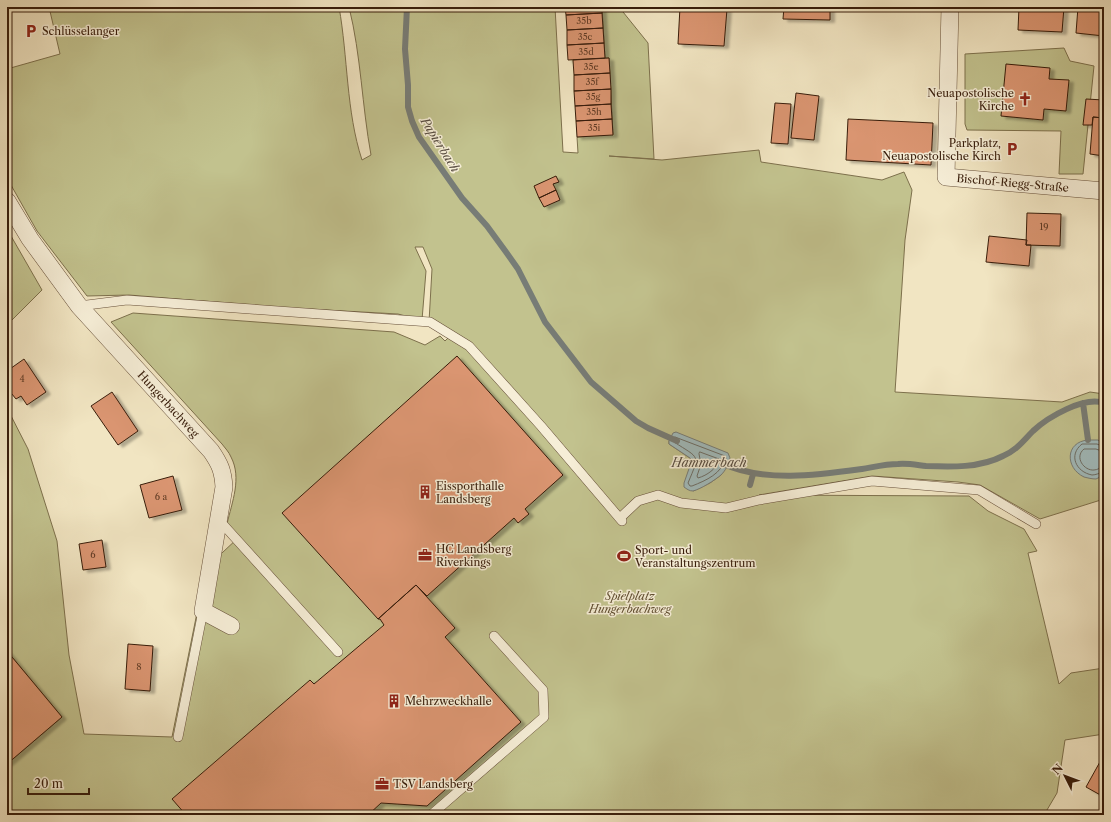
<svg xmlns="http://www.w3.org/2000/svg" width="1111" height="822" viewBox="0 0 1111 822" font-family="'Libre Caslon Text',serif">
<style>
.green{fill:#c2c28e;stroke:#7d704c;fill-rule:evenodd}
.water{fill:#a1bcbe;stroke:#777c76}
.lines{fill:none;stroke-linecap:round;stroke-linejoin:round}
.shore{stroke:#6c6c64;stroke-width:1}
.stream{stroke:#777c76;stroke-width:6}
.building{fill:#da9571;stroke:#381d0b;filter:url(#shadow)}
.service-casing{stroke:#664f39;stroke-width:10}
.minor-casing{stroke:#664f39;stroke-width:18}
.service{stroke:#f6eed7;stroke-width:9}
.minor{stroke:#f6eed7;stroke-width:17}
.labels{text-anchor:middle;stroke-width:3;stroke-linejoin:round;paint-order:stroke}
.number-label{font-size:9px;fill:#603b24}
.poi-label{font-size:11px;fill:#381d0b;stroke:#f6eed7;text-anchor:start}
.street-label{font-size:11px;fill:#381d0b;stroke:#f6eed7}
.park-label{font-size:11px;font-style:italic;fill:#614f32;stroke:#f6eed7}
.water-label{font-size:12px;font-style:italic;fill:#584d41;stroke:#f6eed7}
</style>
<defs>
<filter id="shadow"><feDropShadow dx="4.5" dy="2.5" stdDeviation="1" flood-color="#0004"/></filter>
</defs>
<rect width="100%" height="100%" fill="#f1e5c2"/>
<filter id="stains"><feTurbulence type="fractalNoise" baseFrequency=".005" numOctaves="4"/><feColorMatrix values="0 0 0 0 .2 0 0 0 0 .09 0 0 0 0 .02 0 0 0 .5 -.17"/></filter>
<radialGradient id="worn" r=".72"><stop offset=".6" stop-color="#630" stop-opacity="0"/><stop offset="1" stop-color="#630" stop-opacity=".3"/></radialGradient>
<path class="green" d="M 49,7 L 339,7 C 348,57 346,111 362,160 L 371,155 C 362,106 361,55 349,7 L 555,7 L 563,152 L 578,153 L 577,137 L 613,134 L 609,58 L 605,58 L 602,7 L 619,7 L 648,43 L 654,159 L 609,156 L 662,160 L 759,150 L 761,162 L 882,180 L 904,172 L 912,190 L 905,240 L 895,392 L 1062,402 L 1090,392 L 1104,394 L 1104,444 L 1073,466 L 1083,476 L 1102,477 L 1104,475 L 1104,499 L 1040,519 L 980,485 L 958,482 L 872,476 L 759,495 L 969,496 L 988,511 L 1024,529 L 1037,551 L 1028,553 L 1059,684 L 1071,673 L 1104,668 L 1104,734 L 1065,740 L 1057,793 L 1044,815 L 7,815 L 7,764 L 62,717 L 7,651 L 7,408 L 28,449 L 57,541 L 69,655 L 84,734 L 172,737 L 206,568 L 239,537 L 227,524 C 232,502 242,478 231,457 C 229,452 225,448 222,444 L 111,322 L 133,313 L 394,332 L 425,345 L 440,336 L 445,341 L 452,334 L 429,322 L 432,269 L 423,247 L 415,247 L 426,271 L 422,320 L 398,314 L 290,308 L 129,295 L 87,296 L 37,231 L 7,178 L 7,69 L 60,54 ZM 675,432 L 721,475 L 710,483 L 693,491 L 692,460 L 690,458 L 669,444 L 669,441 Z
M 1064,48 L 1070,61 L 1094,66 L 1083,174 L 1059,174 L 1061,131 L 967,130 L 965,124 L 965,54 Z
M 7,229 L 42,290 L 7,325 Z"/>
<path class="water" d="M 676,432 L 728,453 L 730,458 C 728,465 726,470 721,475 C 715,480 701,489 693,491 C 689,491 687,489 684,487 L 684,483 L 692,460 L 690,458 L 669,444 L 669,441 L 673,433 Z
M 1088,440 L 1098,440 L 1104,444 L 1104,475 L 1096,479 C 1092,479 1088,478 1084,477 C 1065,468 1065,442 1088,440 Z"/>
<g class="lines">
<path class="shore" d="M 675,437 L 725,456 L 726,458 C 721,474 707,480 692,486 L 690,486 L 688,483 C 700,454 700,459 674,442 L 673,440 Z
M 1104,447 L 1097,444 L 1082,444 C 1068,455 1076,472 1092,475 C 1096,475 1099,473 1104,472
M 700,452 L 719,459 L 720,461 C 715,469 708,475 698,478 L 697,476 L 701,464 L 699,454 Z
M 1104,452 L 1096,449 L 1084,449 C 1074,457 1084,471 1094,470 C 1098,470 1100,467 1104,467"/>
<path class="stream" d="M 407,7 L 405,49 L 408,85 L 408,107 L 412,121 L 419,137 L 462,198 L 487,226 L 506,252 L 518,269 L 545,322 L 591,382 L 636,421 L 648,428 L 677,441
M 1083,403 L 1088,440
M 722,463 C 762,483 819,475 862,469 C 874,467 886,464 898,464 C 907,463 917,465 926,466 C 951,467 980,468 1003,456 C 1017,450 1023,441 1033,431 C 1048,417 1084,396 1104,403
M 750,485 L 753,474"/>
</g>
<path class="building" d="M 565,7 L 602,7 L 602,13 L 566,15 Z
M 680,7 L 727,9 L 724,46 L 678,44 Z
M 784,7 L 830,7 L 830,20 L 783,19 Z
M 1019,7 L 1064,7 L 1062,32 L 1018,30 Z
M 1078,7 L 1104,7 L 1104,36 L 1076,33 Z
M 602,13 L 603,28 L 567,30 L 566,15 Z
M 603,28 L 604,43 L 567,45 L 567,30 Z
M 604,43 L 605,58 L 568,60 L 567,45 Z
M 609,58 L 610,73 L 574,75 L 573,60 Z
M 1006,64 L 1050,68 L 1049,79 L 1069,80 L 1066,111 L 1044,109 L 1043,120 L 1001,116 Z
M 610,73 L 611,89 L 574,91 L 574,75 Z
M 611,89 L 611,104 L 575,106 L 574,91 Z
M 796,93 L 819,96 L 814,140 L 791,138 Z
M 1086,99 L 1104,100 L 1104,118 L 1093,117 L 1092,125 L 1083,125 Z
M 775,103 L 791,104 L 788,144 L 771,143 Z
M 611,104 L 612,119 L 576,121 L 575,106 Z
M 1093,117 L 1104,118 L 1104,156 L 1090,154 Z
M 612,119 L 613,135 L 577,137 L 576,121 Z
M 848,119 L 933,123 L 931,165 L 846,160 Z
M 556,176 L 559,182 L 553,184 L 556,190 L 539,198 L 534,186 Z
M 556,190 L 560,200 L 544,207 L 539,198 Z
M 1027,213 L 1061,214 L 1060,246 L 1026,245 Z
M 989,236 L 1027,240 L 1026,245 L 1031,245 L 1029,266 L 986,262 Z
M 457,356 L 563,475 L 525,509 L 529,514 L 518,523 L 514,518 L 427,596 L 416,585 L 378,619 L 282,513 Z
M 24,359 L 46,392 L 27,405 L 21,396 L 16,399 L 7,388 L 7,371 Z
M 112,392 L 138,431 L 118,445 L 91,406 Z
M 173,476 L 182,510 L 149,518 L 140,485 Z
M 102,540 L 106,567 L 83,570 L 79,544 Z
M 416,585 L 455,628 L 445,637 L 521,722 L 427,806 L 381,803 L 368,815 L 186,815 L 172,799 L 310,680 L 314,684 L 384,625 L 380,619 L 378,619 Z
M 128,644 L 153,646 L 150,691 L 125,689 Z
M 7,651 L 62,717 L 7,764 Z
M 1101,760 L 1104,762 L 1104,797 L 1086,787 Z"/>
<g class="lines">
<g class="service-casing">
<path id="service" d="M 79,306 L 127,300 L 430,322 L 469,346 L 541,426 L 622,521
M 620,518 L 638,501 L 658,495 L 681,503 L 726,508 L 759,500 L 872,481 L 979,490 L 1036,524
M 219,520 L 338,652
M 178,737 L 203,611
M 431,815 L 544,717 L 543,690 L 494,636"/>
</g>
<g class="minor-casing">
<g id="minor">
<path id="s1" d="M 950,7 L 946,177 L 1104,191"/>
<path id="s2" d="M 7,201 L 30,239 L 79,306 L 211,451 C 220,464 223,471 224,487 L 203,611 L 231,626"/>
</g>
</g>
<use href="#service" class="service"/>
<use href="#minor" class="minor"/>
</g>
<defs>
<g id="parking-bare" transform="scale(1.08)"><path d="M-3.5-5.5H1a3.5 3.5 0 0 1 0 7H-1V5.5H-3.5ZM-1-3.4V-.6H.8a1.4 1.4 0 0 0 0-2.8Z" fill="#8f2418" stroke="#f6eed7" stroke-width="2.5" paint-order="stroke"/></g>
<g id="church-bare" transform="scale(1.08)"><path d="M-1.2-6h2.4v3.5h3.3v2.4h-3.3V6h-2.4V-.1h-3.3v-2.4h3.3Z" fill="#8f2418" stroke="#f6eed7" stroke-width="2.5" paint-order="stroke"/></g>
<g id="building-bare" transform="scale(1.08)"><path d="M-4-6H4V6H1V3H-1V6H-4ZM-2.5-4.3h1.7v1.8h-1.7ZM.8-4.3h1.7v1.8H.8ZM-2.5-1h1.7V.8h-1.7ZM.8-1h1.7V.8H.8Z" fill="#8f2418" stroke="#f6eed7" stroke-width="2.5" paint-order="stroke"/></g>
<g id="office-bare" transform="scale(1.08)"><path d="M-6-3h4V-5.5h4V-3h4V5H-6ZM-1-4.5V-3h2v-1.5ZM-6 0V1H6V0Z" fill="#8f2418" stroke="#f6eed7" stroke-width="2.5" paint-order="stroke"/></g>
<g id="stadium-bare" transform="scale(1.08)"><path d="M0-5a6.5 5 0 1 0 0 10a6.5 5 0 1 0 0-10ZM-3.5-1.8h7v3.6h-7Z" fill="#8f2418" stroke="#f6eed7" stroke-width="2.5" paint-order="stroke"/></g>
</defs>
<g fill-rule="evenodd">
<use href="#parking-bare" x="31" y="31"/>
<use href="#church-bare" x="1025" y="99"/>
<use href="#parking-bare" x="1012" y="149"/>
<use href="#building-bare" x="425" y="492"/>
<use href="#office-bare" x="425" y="555"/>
<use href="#stadium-bare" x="624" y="556"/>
<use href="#building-bare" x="394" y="701"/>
<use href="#office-bare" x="382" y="784"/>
</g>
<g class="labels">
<g class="number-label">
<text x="584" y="24">35b</text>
<text x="585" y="40">35c</text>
<text x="586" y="55">35d</text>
<text x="591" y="70">35e</text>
<text x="592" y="85">35f</text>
<text x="593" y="100">35g</text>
<text x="594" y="115">35h</text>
<text x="594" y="131">35i</text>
<text x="1044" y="230">19</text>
<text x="22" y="382">4</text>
<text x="161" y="500">6 a</text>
<text x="93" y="558">6</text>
<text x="139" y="670">8</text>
</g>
<g class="poi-label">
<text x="42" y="35">Schlüsselanger</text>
<text x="1014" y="97" text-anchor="end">Neuapostolische<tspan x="1014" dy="13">Kirche</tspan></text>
<text x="1001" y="147" text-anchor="end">Parkplatz,<tspan x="1001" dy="13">Neuapostolische Kirch</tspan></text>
<text x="436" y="490">Eissporthalle<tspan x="436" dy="13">Landsberg</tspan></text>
<text x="436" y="553">HC Landsberg<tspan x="436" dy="13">Riverkings</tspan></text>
<text x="635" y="554">Sport- und<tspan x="635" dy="13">Veranstaltungszentrum</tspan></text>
<text x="405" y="705">Mehrzweckhalle</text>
<text x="393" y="788">TSV Landsberg</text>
</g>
<g class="street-label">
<text dy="4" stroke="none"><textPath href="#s1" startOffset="237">Bischof-Riegg-Straße</textPath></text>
<text dy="4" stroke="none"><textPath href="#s2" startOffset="260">Hungerbachweg</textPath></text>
</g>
<g class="park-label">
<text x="630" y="600">Spielplatz<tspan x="630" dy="13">Hungerbachweg</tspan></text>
</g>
<g class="water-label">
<text transform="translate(440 145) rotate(58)" y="4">Papierbach</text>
<text x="709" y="467">Hammerbach</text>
</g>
</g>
<rect width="1111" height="822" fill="none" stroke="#f1e5c2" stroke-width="24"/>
<rect x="8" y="8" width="1095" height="806" fill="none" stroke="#381d0b" stroke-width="2"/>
<rect x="12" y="12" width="1087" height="798" fill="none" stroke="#381d0b"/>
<g transform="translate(1065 776) rotate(312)" stroke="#f6eed7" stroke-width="3" paint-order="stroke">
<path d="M0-3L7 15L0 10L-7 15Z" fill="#381d0b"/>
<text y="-6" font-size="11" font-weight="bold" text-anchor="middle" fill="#381d0b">N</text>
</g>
<path d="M28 788v6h61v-6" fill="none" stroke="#381d0b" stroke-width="2"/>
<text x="34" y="788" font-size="12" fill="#381d0b" stroke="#f6eed7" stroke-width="3" paint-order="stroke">20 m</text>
<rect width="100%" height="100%" filter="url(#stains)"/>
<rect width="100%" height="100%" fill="url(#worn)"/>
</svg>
